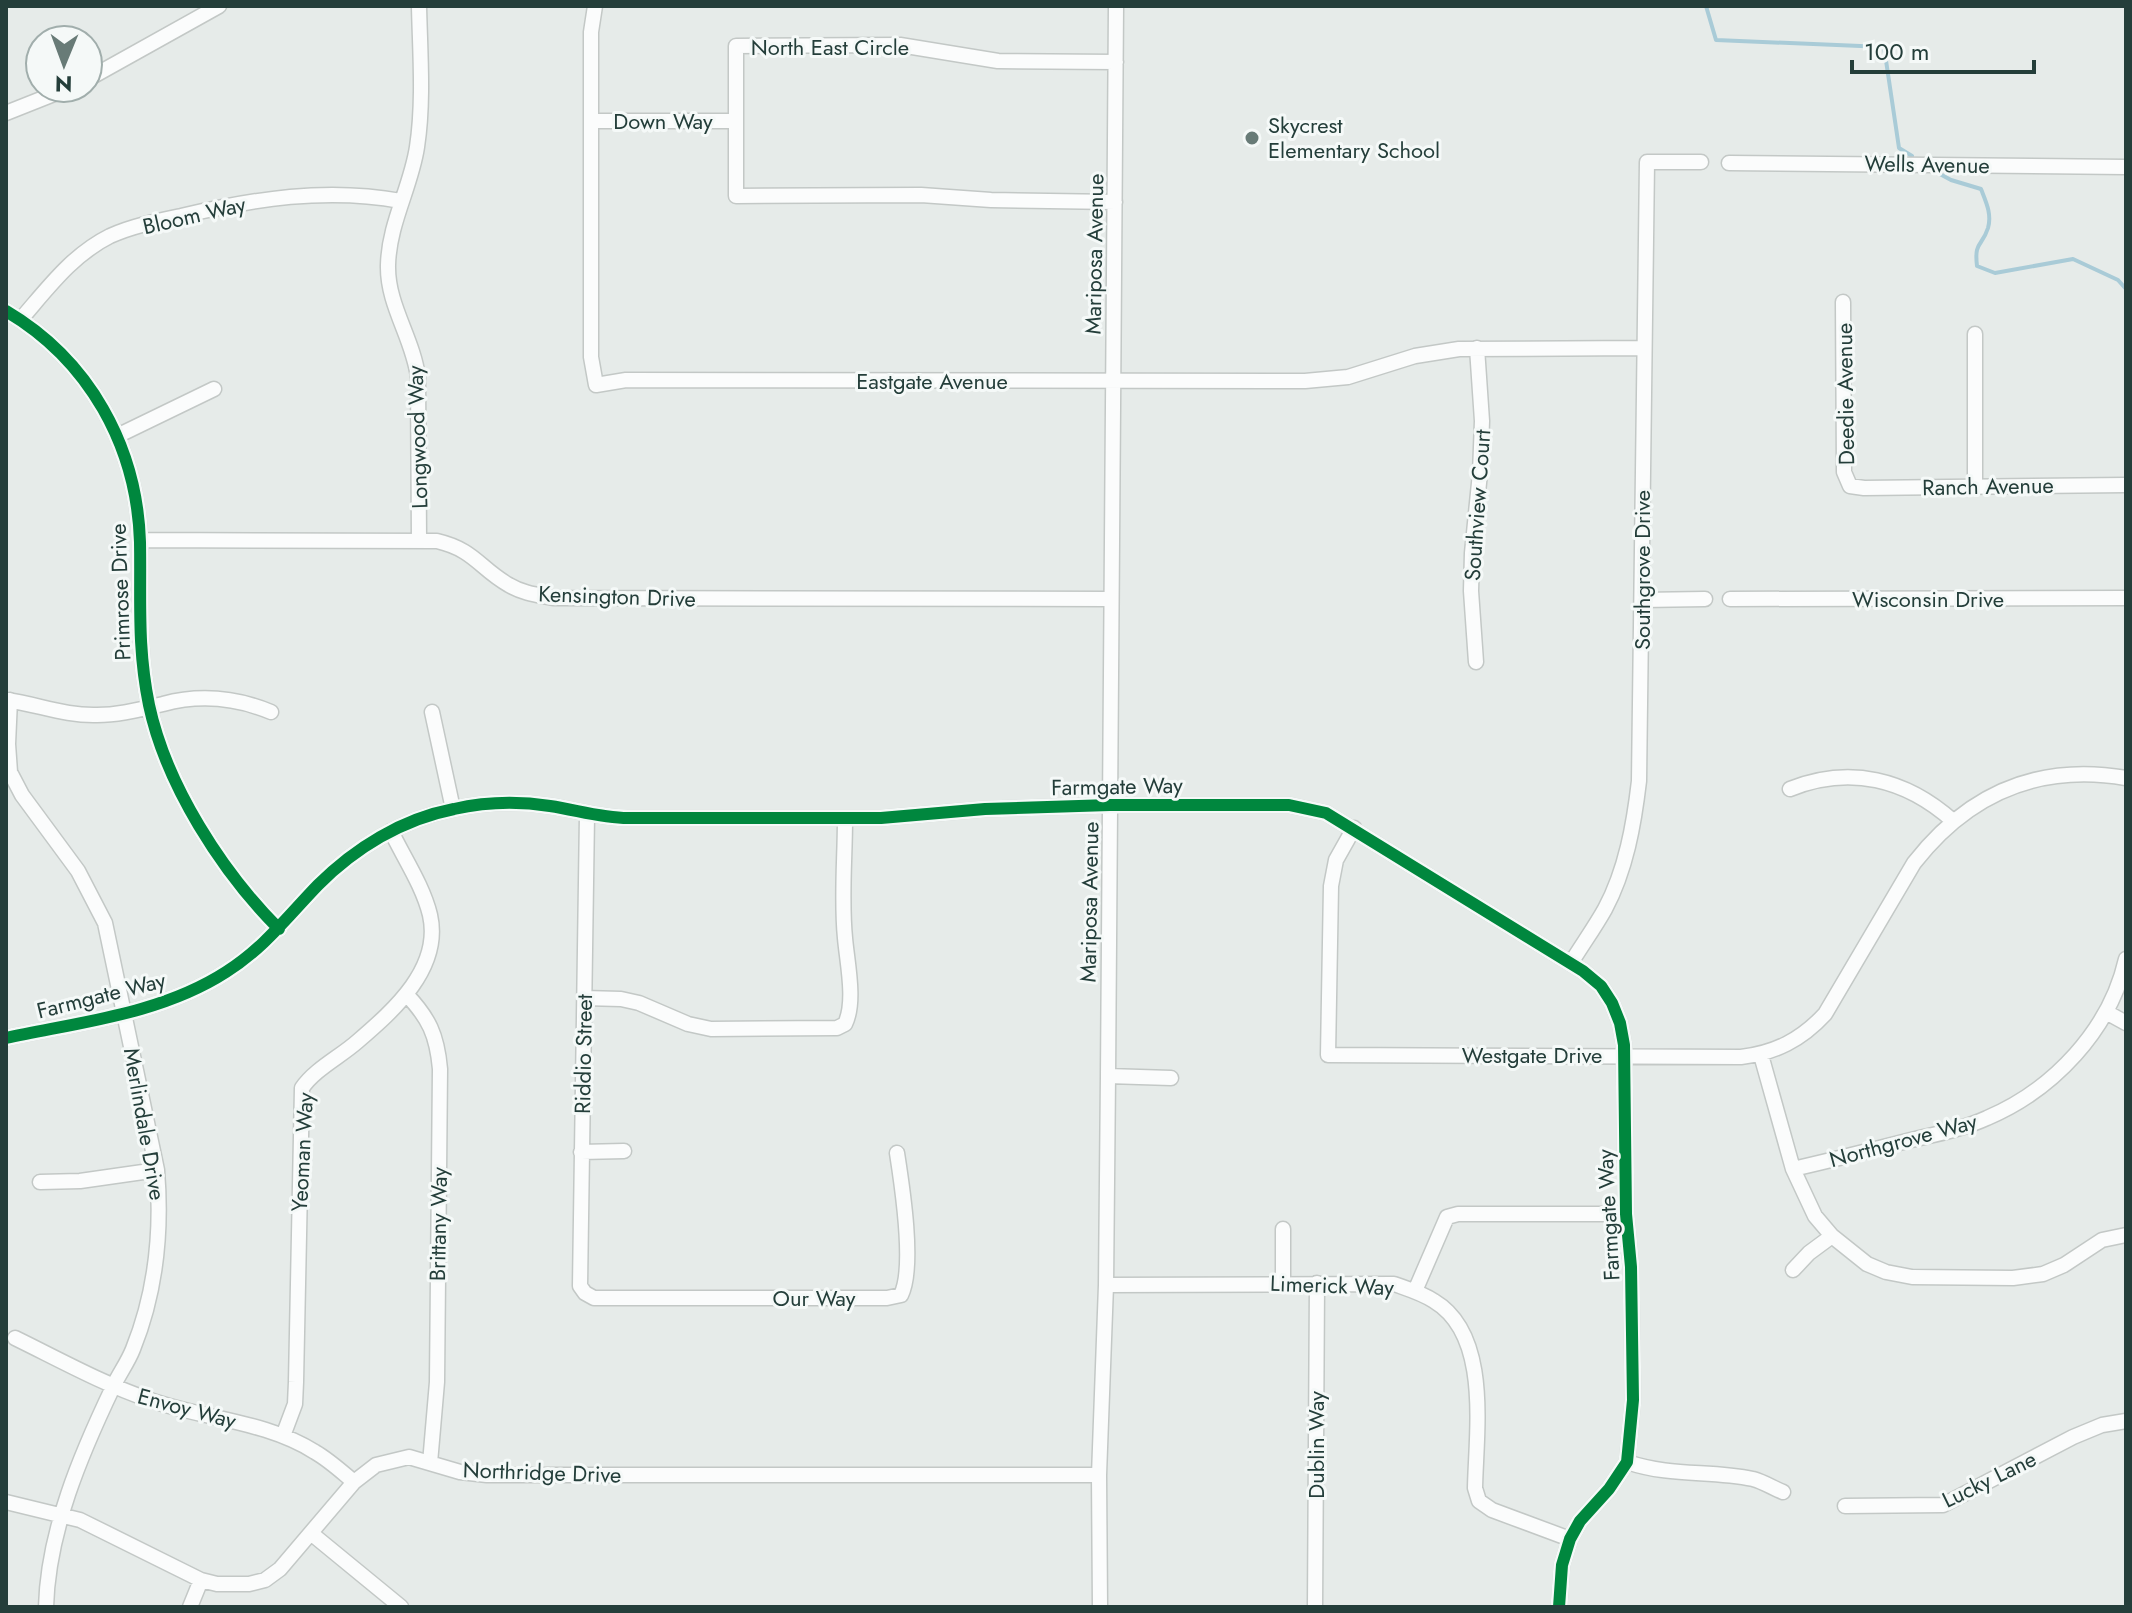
<svg xmlns="http://www.w3.org/2000/svg" width="2132" height="1613" viewBox="0 0 2132 1613" font-family="Jost,sans-serif">
<style>
.lines{fill:none;stroke-linecap:round;stroke-linejoin:round}
.stream{stroke:#a9cbd7;stroke-width:4}
.minor-casing{stroke:#c3c8c6;stroke-width:17}
.minor{stroke:#fbfcfc;stroke-width:14}
.cycleway-casing{stroke:#f5f9f8;stroke-width:17}
.cycleway{stroke:#00873e;stroke-width:12}
.poi-dot{fill:#687b77;stroke:#f5f9f8;stroke-width:3}
.labels{text-anchor:middle;stroke-width:6;stroke-linejoin:round;paint-order:stroke}
.street-label{font-size:22px;fill:#243e3a;stroke:#f5f9f8}
.poi-label{font-size:22px;fill:#243e3a;stroke:#f5f9f8;text-anchor:start}
</style>
<rect width="100%" height="100%" fill="#e6ebe9"/>
<g class="lines">
<path class="stream" d="M 1706,6 L 1716,40 L 1884,47 L 1899,148 L 1912,156
M 1938,173 L 1951,180 L 1981,189 C 1986,202 1992,214 1988,228 C 1982,247 1974,241 1977,266 L 1995,273 L 2073,259 L 2118,280 L 2126,289"/>
<g class="minor-casing">
<path id="minor" d="M 595,6 L 591,32 L 591,357 L 596,385 L 626,380 L 1305,381 L 1348,377 L 1415,356 L 1459,349 L 1644,348
M 88,79 L 219,6
M 6,113 L 69,88
M 591,121 L 736,121
M 1729,163 L 2126,167
M 1115,202 L 991,200 L 921,195 L 736,196 L 736,46 L 900,45 L 998,61 L 1116,62
M 1843,302 L 1844,472 L 1850,486 L 1864,488 L 2126,485
M 6,311 C 89,360 137,446 140,542 C 141,601 137,646 149,705 C 166,785 222,872 279,929
M 21,319 C 48,288 72,255 110,236 C 132,226 157,221 181,216 C 254,199 326,187 401,201
M 117,436 L 214,389
M 1975,487 L 1975,334
M 140,540 L 437,541 C 475,550 479,568 509,585 C 522,593 538,595 553,598 L 1110,599
M 419,540 L 418,377 C 413,338 387,305 388,265 C 389,223 411,187 417,147 C 424,101 420,52 419,6
M 1730,599 L 2126,598
M 1642,600 L 1705,599
M 1476,662 L 1471,591 L 1472,553 L 1480,473 L 1482,421 L 1477,348
M 6,700 C 37,704 65,716 97,715 C 120,715 141,709 163,704 C 200,694 237,698 271,712
M 10,700 L 8,744 L 10,772 L 22,795 L 78,871 L 105,923 L 157,1170 C 162,1230 156,1292 133,1349 C 128,1362 119,1374 113,1387 C 81,1454 48,1531 46,1607
M 432,712 L 453,809
M 1790,789 C 1850,765 1906,779 1953,821
M 587,815 L 580,1286 L 585,1293 L 594,1298 L 887,1298 L 901,1295 C 915,1267 902,1185 897,1153
M 1354,828 L 1336,860 L 1331,886 L 1328,1055 L 1741,1057 C 1775,1053 1801,1040 1825,1014 L 1914,863 C 1968,794 2038,763 2126,778
M 1571,963 C 1582,945 1595,927 1605,909 C 1626,870 1634,824 1639,781 L 1647,162 L 1701,162
M 406,994 C 429,1018 437,1035 440,1069 L 437,1382 L 430,1463
M 584,998 L 621,999 L 639,1003 L 688,1024 L 711,1029 L 837,1028 L 845,1024 C 856,1002 847,962 845,938 C 841,899 845,858 845,819
M 2106,1012 L 2126,1023
M 6,1038 C 80,1022 161,1014 226,972 C 263,949 288,916 318,885 C 355,848 402,819 454,809 C 485,802 518,801 550,806 C 577,810 601,818 628,818 L 881,818 L 985,809 L 1110,805 L 1289,805 L 1326,813 L 1583,971 L 1601,986 L 1612,1003 L 1620,1023 L 1624,1045 L 1626,1214 L 1631,1267 L 1633,1400 L 1627,1462 L 1609,1489 L 1580,1521 L 1570,1539 L 1562,1565 L 1559,1607
M 1761,1055 L 1793,1169 L 1815,1216 L 1832,1236 L 1867,1264 L 1886,1272 L 1912,1277 L 2013,1278 L 2043,1274 L 2064,1265 L 2102,1240 L 2126,1235
M 1108,1076 L 1171,1078
M 581,1152 L 624,1151
M 1793,1169 C 1832,1160 1872,1150 1911,1140 C 1937,1134 1963,1129 1987,1118 C 2053,1090 2110,1030 2126,959
M 40,1182 L 80,1181 L 157,1170
M 1793,1270 L 1809,1253 L 1832,1236
M 1283,1283 L 1283,1229
M 1106,1285 L 1394,1284 C 1408,1289 1422,1293 1434,1301 C 1491,1335 1476,1432 1475,1488 L 1479,1501 L 1492,1510 L 1570,1539
M 1415,1291 L 1447,1217 L 1458,1214 L 1626,1214
M 15,1338 C 60,1360 103,1384 150,1400 C 204,1419 266,1421 315,1452 C 329,1460 342,1472 354,1482
M 283,1436 L 295,1404 L 296,1382 L 302,1088 C 315,1069 340,1057 358,1041 C 394,1010 442,968 430,915 C 423,886 404,858 391,831
M 1627,1462 C 1672,1477 1709,1470 1753,1479 C 1764,1482 1773,1488 1783,1492
M 6,1502 L 80,1520 L 201,1580 L 217,1584 L 249,1584 L 265,1580 L 280,1569 L 354,1482 L 376,1465 L 409,1457 L 460,1472 L 487,1475 L 1099,1475
M 1845,1506 L 1943,1505 L 2073,1437 L 2102,1425 L 2126,1421
M 312,1534 L 401,1607
M 190,1607 L 201,1580
M 1100,1607 L 1099,1475 L 1106,1285 L 1108,1076 L 1116,6
M 1315,1607 L 1317,1283"/>
</g>
<use href="#minor" class="minor"/>
<g class="cycleway-casing">
<path id="cycleway" d="M 6,311 C 89,360 137,446 140,542 C 141,601 137,646 149,705 C 166,785 222,872 279,929
M 6,1038 C 80,1022 161,1014 226,972 C 263,949 288,916 318,885 C 355,848 402,819 454,809 C 485,802 518,801 550,806 C 577,810 601,818 628,818 L 881,818 L 985,809 L 1110,805 L 1289,805 L 1326,813 L 1583,971 L 1601,986 L 1612,1003 L 1620,1023 L 1624,1045 L 1626,1214 L 1631,1267 L 1633,1400 L 1627,1462 L 1609,1489 L 1580,1521 L 1570,1539 L 1562,1565 L 1559,1607"/>
</g>
<use href="#cycleway" class="cycleway"/>
</g>
<circle class="poi-dot" cx="1252" cy="138" r="8"/>
<g class="labels">
<g class="street-label">
<text x="830" y="55">North East Circle</text>
<text x="663" y="129">Down Way</text>
<text transform="translate(1927 164) rotate(1)" y="8">Wells Avenue</text>
<text transform="translate(194 215) rotate(-13)" y="8">Bloom Way</text>
<text transform="translate(1094 254) rotate(-89)" y="8">Mariposa Avenue</text>
<text x="932" y="389">Eastgate Avenue</text>
<text transform="translate(1845 394) rotate(-91)" y="8">Deedie Avenue</text>
<text transform="translate(417 437) rotate(-92)" y="8">Longwood Way</text>
<text transform="translate(1988 486) rotate(-1)" y="8">Ranch Avenue</text>
<text transform="translate(1477 505) rotate(-86)" y="8">Southview Court</text>
<text transform="translate(1642 570) rotate(-90)" y="8">Southgrove Drive</text>
<text transform="translate(120 592) rotate(-92)" y="8">Primrose Drive</text>
<text transform="translate(617 596) rotate(2)" y="8">Kensington Drive</text>
<text x="1928" y="607">Wisconsin Drive</text>
<text transform="translate(1117 786) rotate(-1)" y="8">Farmgate Way</text>
<text transform="translate(1089 902) rotate(-89)" y="8">Mariposa Avenue</text>
<text transform="translate(101 995) rotate(-14)" y="8">Farmgate Way</text>
<text transform="translate(583 1054) rotate(-89)" y="8">Riddio Street</text>
<text x="1532" y="1063">Westgate Drive</text>
<text transform="translate(145 1124) rotate(80)" y="8">Merlindale Drive</text>
<text transform="translate(1903 1140) rotate(-15)" y="8">Northgrove Way</text>
<text transform="translate(302 1152) rotate(-87)" y="8">Yeoman Way</text>
<text transform="translate(1608 1215) rotate(-93)" y="8">Farmgate Way</text>
<text transform="translate(438 1224) rotate(-89)" y="8">Brittany Way</text>
<text transform="translate(1332 1285) rotate(2)" y="8">Limerick Way</text>
<text x="814" y="1306">Our Way</text>
<text transform="translate(187 1408) rotate(15)" y="8">Envoy Way</text>
<text transform="translate(1316 1445) rotate(-90)" y="8">Dublin Way</text>
<text transform="translate(542 1472) rotate(2)" y="8">Northridge Drive</text>
<text transform="translate(1989 1479) rotate(-26)" y="8">Lucky Lane</text>
</g>
<g class="poi-label">
<text x="1268" y="133">Skycrest<tspan x="1268" dy="25">Elementary School</tspan></text>
</g>
</g>
<rect width="2132" height="1613" fill="none" stroke="#243e3a" stroke-width="16"/>
<g transform="translate(64 64) rotate(181)"><circle r="38" fill="#f5f9f8" stroke="#a1aeac" stroke-width="2"/>
<path d="M0-6L14 30L0 20L-14 30Z" fill="#687b77"/>
<text y="-12" font-size="22" font-weight="bold" text-anchor="middle" fill="#243e3a">N</text>
</g>
<path d="M1852 60v12h182v-12" fill="none" stroke="#243e3a" stroke-width="4"/>
<text x="1864" y="60" font-size="24" fill="#243e3a" stroke="#f5f9f8" stroke-width="6" paint-order="stroke">100 m</text>
</svg>
